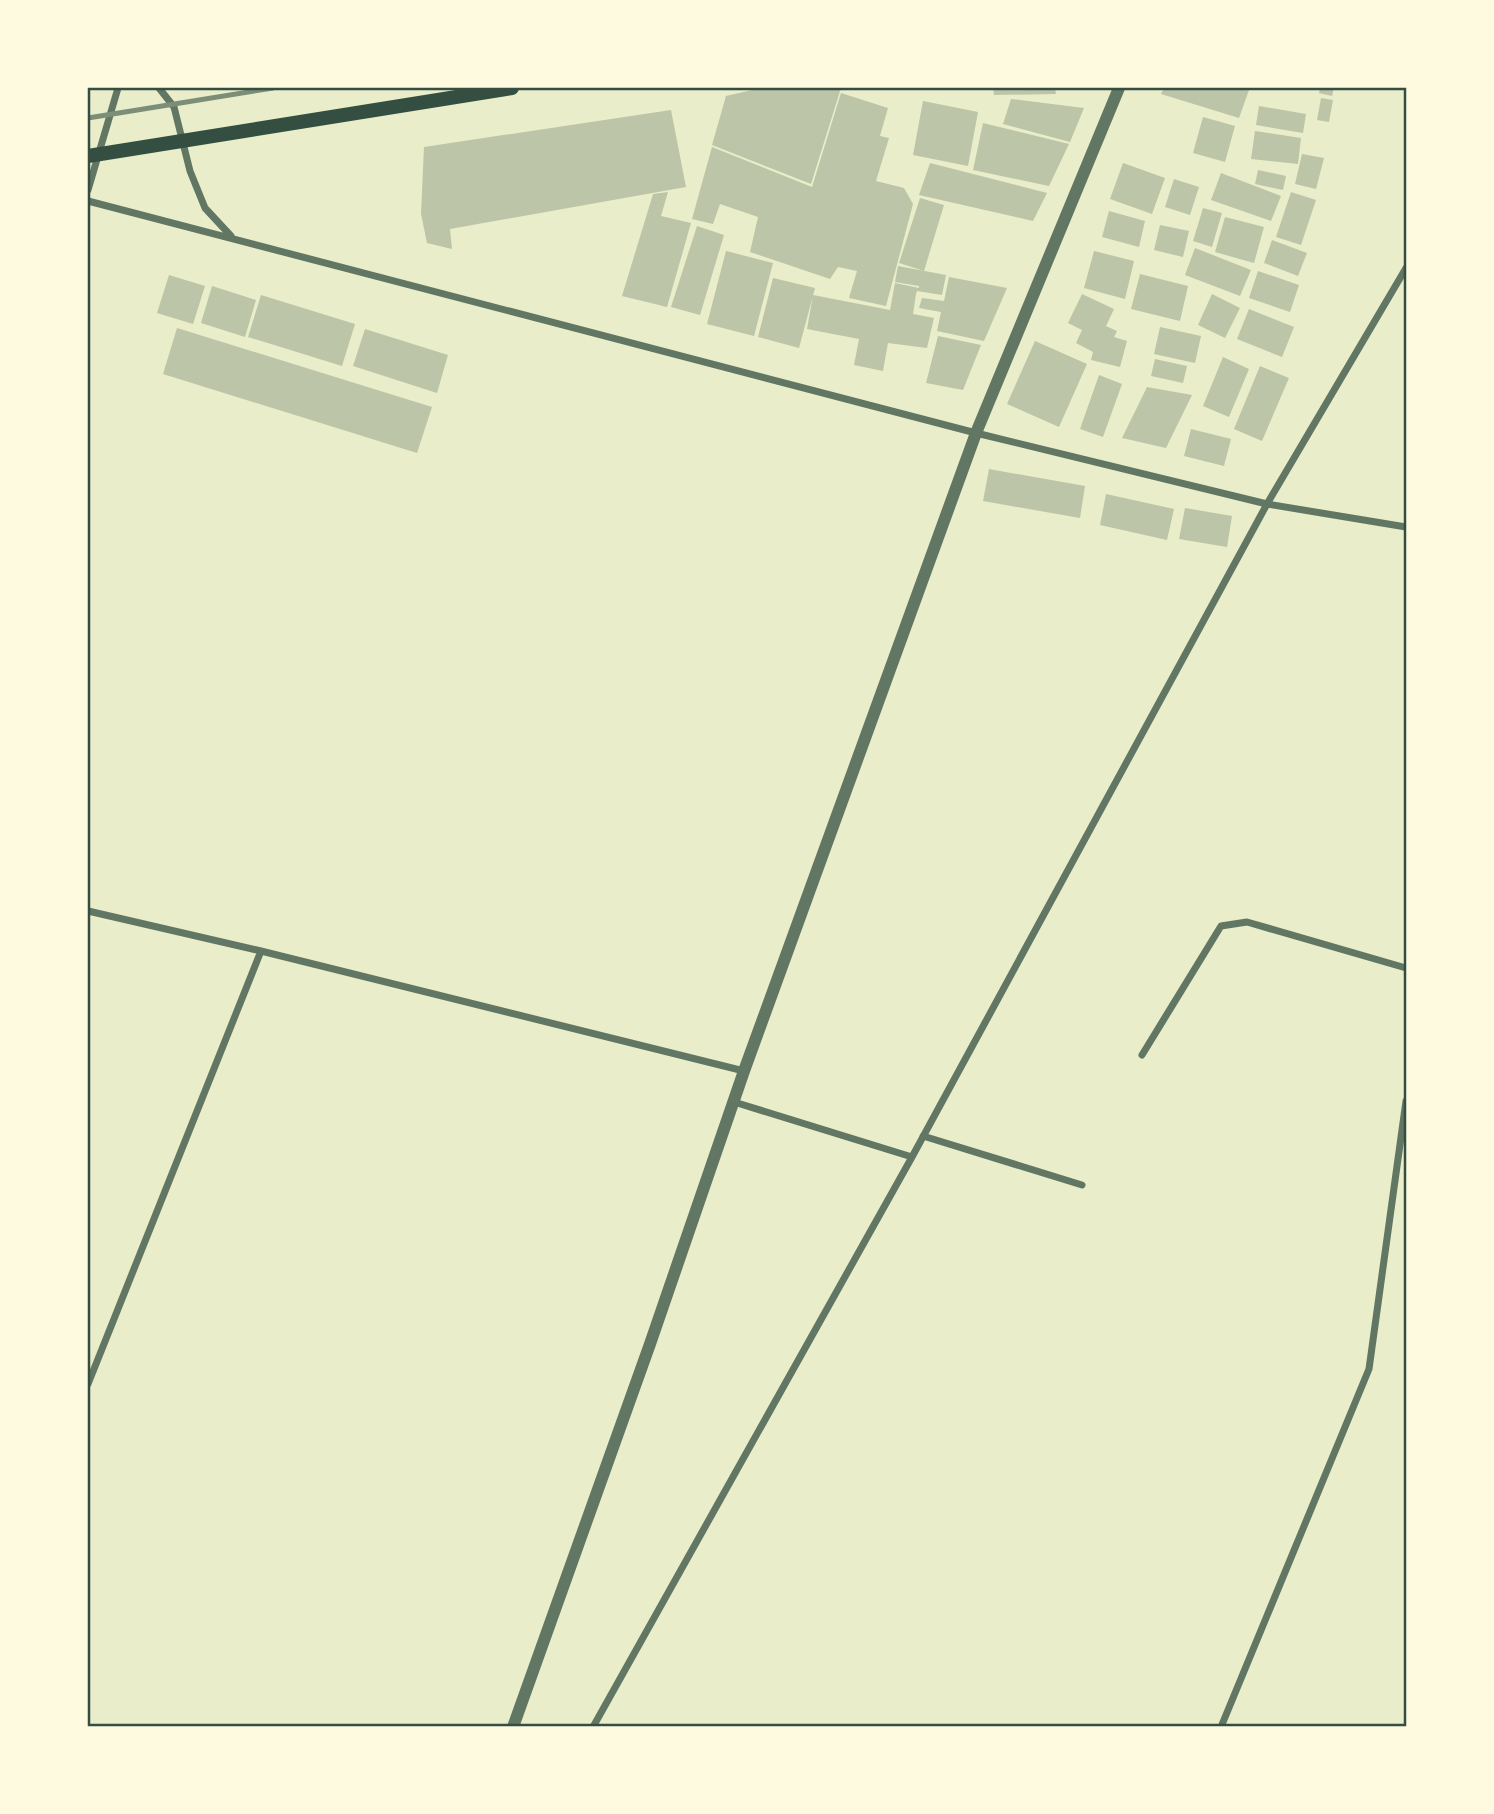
<svg xmlns="http://www.w3.org/2000/svg" width="1494" height="1814" viewBox="0 0 1494 1814" font-family="'Exo 2',sans-serif">
<style>
.building{fill:#bcc5a7}
.lines{fill:none;stroke-linecap:round;stroke-linejoin:round}
.minor{stroke:#617663;stroke-width:7}
.tertiary{stroke:#617663;stroke-width:12}
.secondary{stroke:#344e41;stroke-width:14}
.rail{stroke:#7c8e77;stroke-width:5}
.neatline{fill:none;stroke:#344e41;stroke-width:2.5}
</style>
<rect width="100%" height="100%" fill="#e9edc9"/>
<path class="building" d="M 761,88 L 841,88 L 811,184 L 712,145 L 726,96 Z
M 993,88 L 1055,88 L 1056,94 L 994,95 Z
M 1164,88 L 1243,88 L 1249,90 L 1239,118 L 1161,94 Z
M 1320,88 L 1334,88 L 1332,96 L 1319,93 Z
M 841,93 L 888,108 L 880,136 L 889,138 L 876,181 L 904,188 L 913,204 L 886,306 L 849,298 L 857,271 L 838,267 L 830,279 L 750,252 L 758,217 L 720,204 L 713,224 L 692,219 L 712,147 L 812,187 Z
M 1321,98 L 1333,100 L 1329,122 L 1317,120 Z
M 1011,99 L 1084,108 L 1070,142 L 1003,124 Z
M 923,101 L 978,112 L 968,166 L 913,155 Z
M 1259,106 L 1306,114 L 1303,133 L 1256,125 Z
M 671,110 L 686,187 L 450,229 L 452,249 L 427,243 L 421,214 L 424,147 Z
M 1203,117 L 1235,126 L 1225,162 L 1193,153 Z
M 983,123 L 1069,144 L 1049,186 L 973,170 Z
M 1255,131 L 1301,138 L 1298,164 L 1251,159 Z
M 1302,154 L 1324,158 L 1316,189 L 1295,184 Z
M 930,163 L 1047,193 L 1033,221 L 919,195 Z
M 1123,163 L 1165,178 L 1152,214 L 1110,199 Z
M 1258,170 L 1286,176 L 1283,190 L 1255,184 Z
M 1221,173 L 1281,196 L 1271,221 L 1211,200 Z
M 1174,179 L 1199,187 L 1190,215 L 1165,207 Z
M 668,192 L 661,216 L 691,223 L 667,307 L 622,296 L 653,194 Z
M 1291,192 L 1316,200 L 1301,245 L 1276,237 Z
M 920,198 L 944,205 L 924,271 L 899,263 Z
M 1203,208 L 1222,213 L 1212,247 L 1193,241 Z
M 1109,211 L 1145,221 L 1139,247 L 1102,237 Z
M 1225,217 L 1264,227 L 1254,263 L 1215,252 Z
M 1160,225 L 1189,231 L 1183,257 L 1154,250 Z
M 697,226 L 724,235 L 700,315 L 671,307 Z
M 1272,240 L 1307,253 L 1298,276 L 1264,263 Z
M 1195,248 L 1251,270 L 1240,296 L 1185,275 Z
M 726,251 L 773,263 L 754,336 L 707,324 Z
M 1094,251 L 1134,261 L 1125,299 L 1084,288 Z
M 898,266 L 946,275 L 942,295 L 917,291 L 916,294 L 913,314 L 934,318 L 927,348 L 888,343 L 883,371 L 854,365 L 859,339 L 807,329 L 813,295 L 890,310 L 895,283 L 919,288 L 919,286 L 895,282 Z
M 1258,271 L 1299,285 L 1290,312 L 1249,298 Z
M 1140,274 L 1188,286 L 1180,321 L 1131,309 Z
M 169,275 L 205,286 L 193,324 L 157,313 Z
M 949,277 L 1007,288 L 984,341 L 937,331 L 941,312 L 919,308 L 922,298 L 944,301 Z
M 773,278 L 815,288 L 799,348 L 758,337 Z
M 212,286 L 256,300 L 245,337 L 201,323 Z
M 1082,294 L 1114,309 L 1106,326 L 1117,331 L 1114,337 L 1127,341 L 1120,367 L 1091,360 L 1093,352 L 1076,343 L 1082,330 L 1068,323 Z
M 1212,294 L 1240,308 L 1225,338 L 1198,325 Z
M 261,295 L 355,324 L 342,366 L 248,337 Z
M 1249,309 L 1294,327 L 1282,357 L 1237,339 Z
M 1160,327 L 1201,336 L 1195,363 L 1154,354 Z
M 177,328 L 432,407 L 417,453 L 163,374 Z
M 365,329 L 448,355 L 437,393 L 353,366 Z
M 938,336 L 981,345 L 963,390 L 926,383 Z
M 1035,341 L 1087,364 L 1059,427 L 1007,404 Z
M 1223,357 L 1249,369 L 1229,417 L 1203,406 Z
M 1155,359 L 1187,366 L 1183,383 L 1151,376 Z
M 1260,366 L 1289,378 L 1262,441 L 1234,429 Z
M 1099,375 L 1122,384 L 1103,437 L 1080,429 Z
M 1147,387 L 1192,395 L 1166,448 L 1122,438 Z
M 1191,429 L 1231,439 L 1224,466 L 1184,456 Z
M 989,469 L 1085,486 L 1080,518 L 983,501 Z
M 1106,494 L 1174,509 L 1167,540 L 1100,525 Z
M 1185,508 L 1232,516 L 1227,547 L 1179,539 Z"/>
<g class="lines">
<path class="minor" d="M 159,88 L 174,107 L 190,171 L 205,208 L 231,236
M 88,190 L 118,88
M 88,201 L 976,433 L 1267,504 L 1406,527
M 88,911 L 261,951 L 744,1071
M 1142,1055 L 1221,926 L 1247,922 L 1406,968
M 734,1102 L 912,1157
M 923,1136 L 1082,1185
M 88,1384 L 261,951
M 593,1727 L 912,1157 L 1267,504 L 1406,268
M 1221,1727 L 1369,1369 L 1406,1101"/>
<path class="tertiary" d="M 513,1727 L 650,1344 L 744,1071 L 976,433 L 1119,88"/>
<path class="secondary" d="M 88,156 L 512,88"/>
<path class="rail" d="M 88,118 L 273,88"/>
</g>
<rect width="1494" height="1814" fill="none" stroke="#fefae0" stroke-width="178"/>
<rect x="89" y="89" width="1316" height="1636" class="neatline"/>
</svg>
